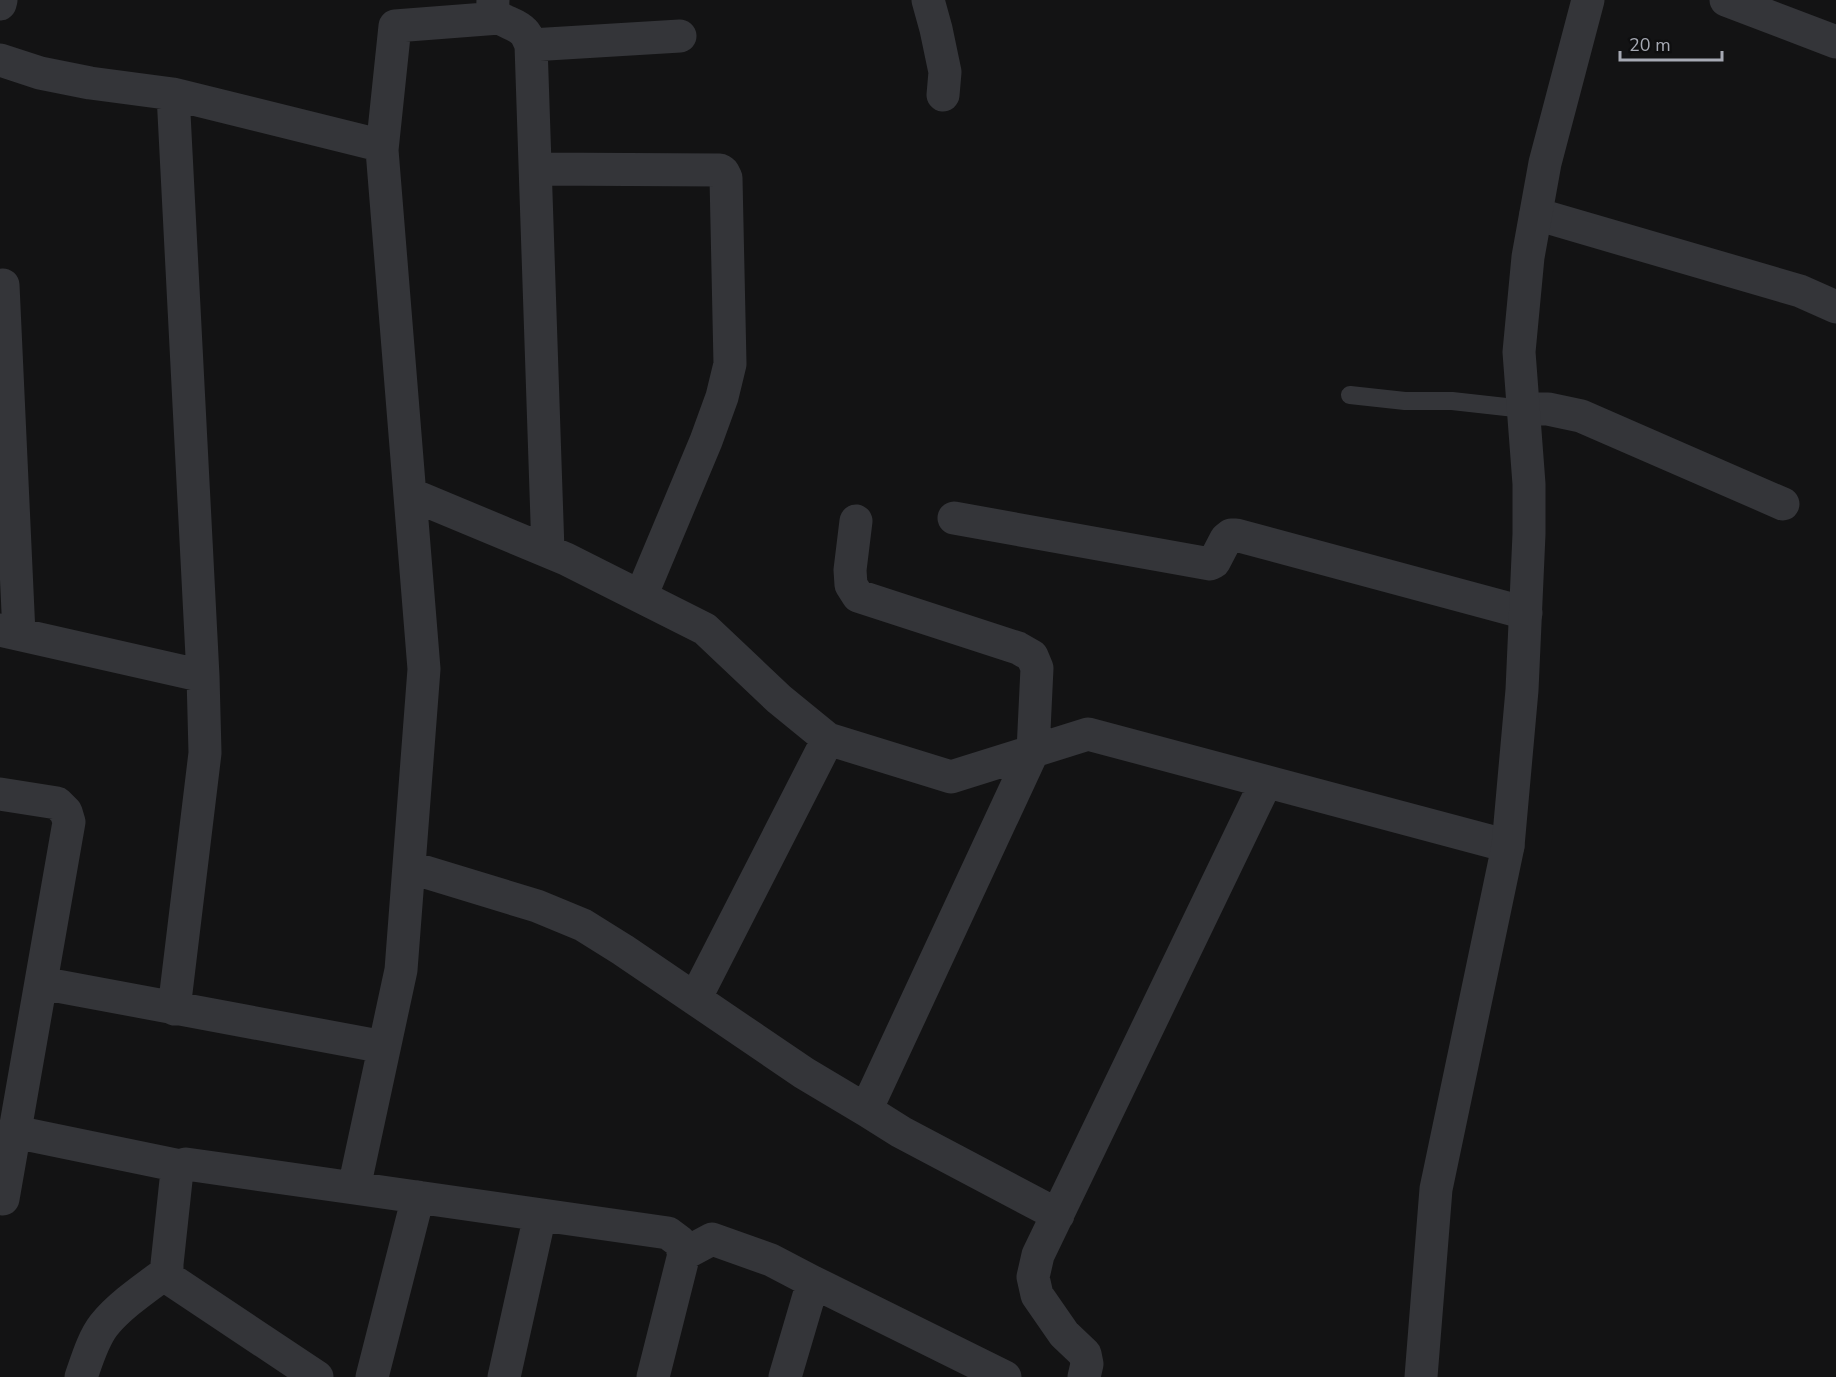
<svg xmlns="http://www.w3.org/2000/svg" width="1836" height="1377" viewBox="0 0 1836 1377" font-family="'Nunito Sans',sans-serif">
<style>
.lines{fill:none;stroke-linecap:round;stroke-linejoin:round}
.service{stroke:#343539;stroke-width:18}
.minor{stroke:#343539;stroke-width:33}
.tertiary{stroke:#343539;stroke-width:33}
</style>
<rect width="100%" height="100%" fill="#131314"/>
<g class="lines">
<path class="service" d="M 1350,395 L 1405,401 L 1452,401 L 1524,409"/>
<path class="minor" d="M 493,0 C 491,24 512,19 524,32 C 527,35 529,41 531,45 L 548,551
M 928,0 L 936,29 L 945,72 L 943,95
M 0,4 L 1,0
M 531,45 L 680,36
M 0,60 L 40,73 L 90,83 L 173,94 L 375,144 L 382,150 L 424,669 L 401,970 L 354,1188 L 668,1233 L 680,1242 L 684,1254 L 653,1377
M 173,94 L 203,676
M 382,150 L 395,26 L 499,18
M 536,169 L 720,170 L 723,172 L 726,178 L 730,364 L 722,397 L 706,441 L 641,596
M 1536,214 L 1800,291 L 1836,307
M 3,285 L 19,634
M 1524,409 L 1548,409 L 1581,416 L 1783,504
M 410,494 L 566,559 L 705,629 L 779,699 L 828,739 L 951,777 L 1088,734 L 1508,846
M 954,518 L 1210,564 L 1214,562 L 1226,539 L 1231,535 L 1236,535 L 1526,613
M 856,521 L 850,570 L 851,585 L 858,596 L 1018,648 L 1032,656 L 1037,668 L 1033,751 L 866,1110
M 0,630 L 203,676 L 205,753 L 174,1009
M 0,794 L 57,803 L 66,812 L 69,822 L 3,1199
M 409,867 L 537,906 L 583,925 L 623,950 L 804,1073 L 866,1110 L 901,1132 L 1058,1215
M 41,983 L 384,1047
M 695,999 L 828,739
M 15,1132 L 180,1166
M 684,1254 L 712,1239 L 771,1260 L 813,1282 L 1005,1377
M 81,1377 C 87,1360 93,1339 104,1325 C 120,1305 147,1287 167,1272
M 317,1377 L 170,1279 L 167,1272 L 167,1264 L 177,1171 L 180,1166 L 186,1164 L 354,1188
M 372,1377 L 418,1197
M 504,1377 L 540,1215
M 785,1377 L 813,1282
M 1084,1377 L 1087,1364 L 1085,1354 L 1064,1334 L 1037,1295 L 1033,1277 L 1038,1255 L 1266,782"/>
<path class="tertiary" d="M 1726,0 L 1836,42
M 1421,1377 L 1436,1189 L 1508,846 L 1522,690 L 1529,534 L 1529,484 L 1519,352 L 1528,257 L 1545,163 L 1588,0"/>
</g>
<path d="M1620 51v9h102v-9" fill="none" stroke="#a6a9b3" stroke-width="3"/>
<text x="1629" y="51" font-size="18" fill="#a6a9b3" stroke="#0e0e0f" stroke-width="4.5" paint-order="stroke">20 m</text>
</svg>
